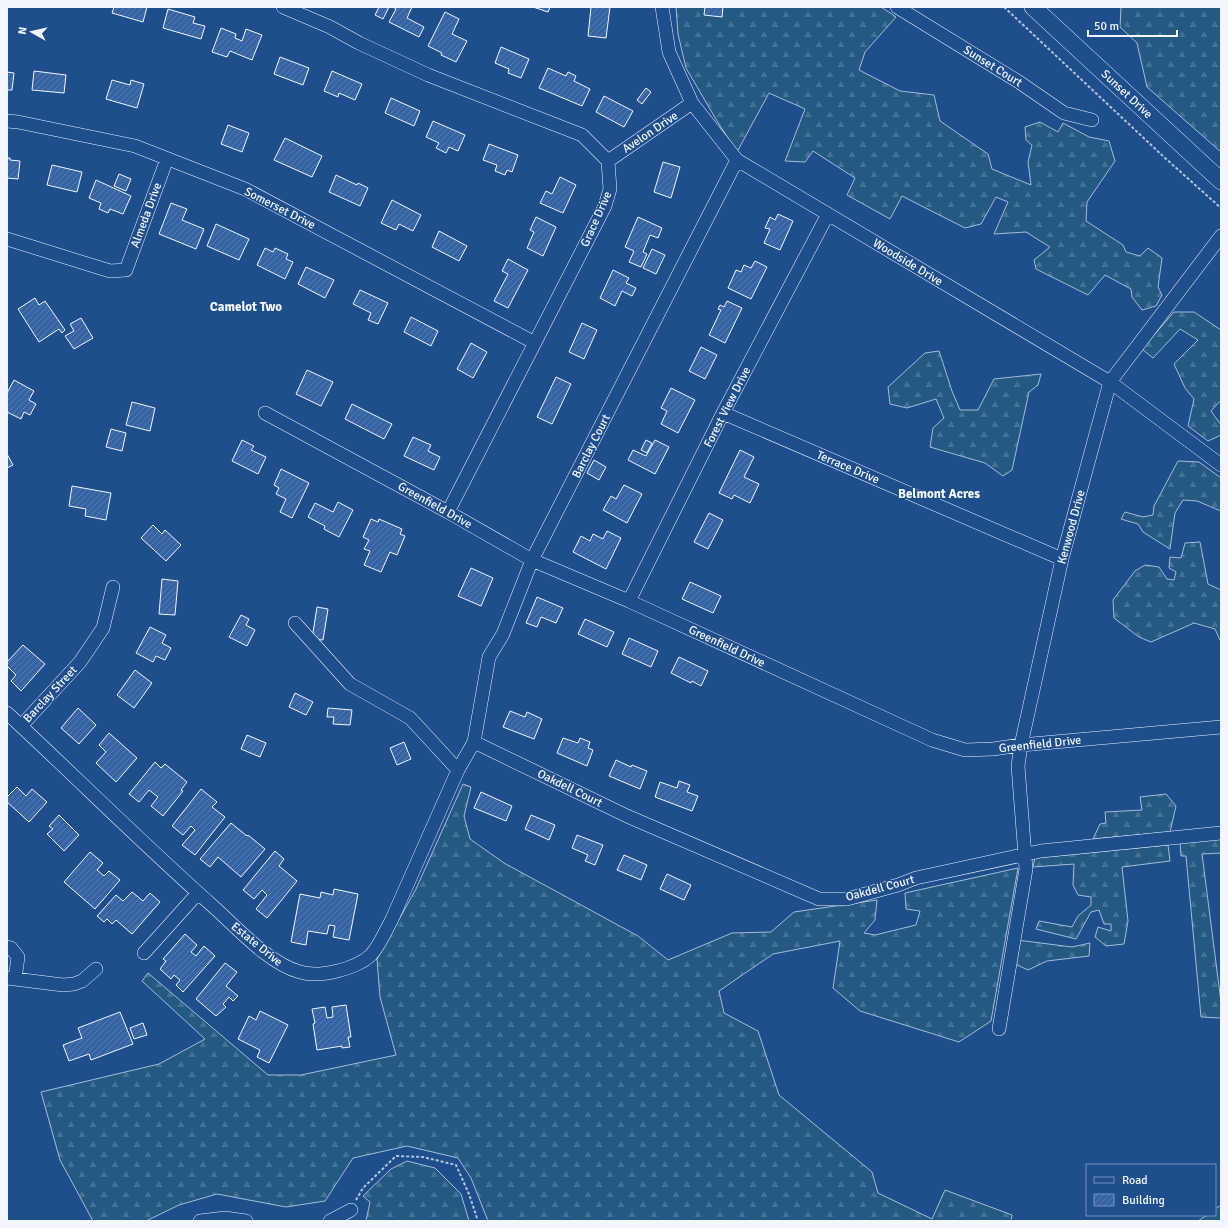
<svg xmlns="http://www.w3.org/2000/svg" width="1228" height="1228" viewBox="0 0 1228 1228" font-family="Signika,sans-serif">
<style>
.forest{fill:url(#forest-firs);stroke:#a8bbd7}
.building{fill:url(#building-hatch);stroke:#f2f6ff}
.lines{fill:none;stroke-linecap:round;stroke-linejoin:round}
.minor-casing{stroke:#f2f6ff;stroke-width:14}
.major-casing{stroke:#f2f6ff;stroke-width:18}
.path{stroke:#b3c4dc;stroke-width:2;stroke-dasharray:3 2;stroke-linecap:butt}
.minor{stroke:#1f4e8c;stroke-width:13}
.major{stroke:#1f4e8c;stroke-width:17}
.labels{text-anchor:middle;stroke-width:3;stroke-linejoin:round;paint-order:stroke}
.street-label{font-size:12px;fill:#f2f6ff;stroke:#1f4e8c}
.neighbourhood-label{font-size:13px;font-weight:bold;fill:#f2f6ff;stroke:#1f4e8c}
</style>
<defs>
<pattern id="forest-firs" width="22" height="20" patternUnits="userSpaceOnUse"><rect width="22" height="20" fill="#245a82"/><path d="M5 1l3.5 6h-7zM16 11l3.5 6h-7z" fill="#447295"/></pattern>
<pattern id="building-hatch" width="6" height="6" patternUnits="userSpaceOnUse"><rect width="6" height="6" fill="#3563a3"/><path d="M-1 1l2-2M0 6l6-6M5 7l2-2" fill="none" stroke="#537ab1"/></pattern>
</defs>
<rect width="100%" height="100%" fill="#1f4e8c"/>
<path class="forest" d="M 676,7 L 881,7 L 896,17 L 865,52 L 859,70 L 900,91 L 934,95 L 940,121 L 988,154 L 992,169 L 1031,185 L 1028,162 L 1032,145 L 1026,140 L 1025,127 L 1040,122 L 1058,132 L 1063,123 L 1089,137 L 1109,141 L 1115,161 L 1087,202 L 1086,221 L 1123,245 L 1126,252 L 1140,256 L 1148,248 L 1162,258 L 1158,287 L 1162,295 L 1156,306 L 1142,310 L 1132,297 L 1131,289 L 1105,275 L 1088,295 L 1036,269 L 1034,260 L 1050,247 L 1026,232 L 994,234 L 1008,202 L 996,197 L 981,224 L 965,228 L 902,196 L 890,219 L 847,195 L 855,178 L 813,151 L 805,162 L 785,161 L 805,109 L 769,93 L 737,152 L 717,121 L 686,68 L 678,34 Z
M 1121,7 L 1221,7 L 1221,152 L 1147,87 L 1137,43 L 1120,27 Z
M 1174,312 L 1194,312 L 1221,330 L 1221,400 L 1211,411 L 1221,425 L 1221,435 L 1208,441 L 1188,426 L 1194,399 L 1185,388 L 1174,364 L 1198,340 L 1180,329 L 1153,358 L 1142,349 Z
M 939,351 L 952,391 L 960,410 L 978,410 L 994,379 L 1041,374 L 1038,385 L 1029,392 L 1012,470 L 1003,476 L 985,463 L 930,447 L 933,428 L 944,418 L 936,399 L 907,408 L 890,404 L 888,387 L 925,353 Z
M 1178,461 L 1199,462 L 1221,478 L 1221,511 L 1197,501 L 1183,500 L 1175,513 L 1170,549 L 1143,532 L 1138,524 L 1121,519 L 1125,512 L 1143,517 L 1153,515 L 1154,506 Z
M 1200,542 L 1208,584 L 1221,590 L 1221,642 L 1215,629 L 1194,623 L 1151,642 L 1139,637 L 1114,618 L 1113,600 L 1135,571 L 1145,565 L 1159,567 L 1167,579 L 1174,580 L 1176,572 L 1169,568 L 1170,557 L 1181,558 L 1185,543 Z
M 463,784 L 471,787 L 464,816 L 470,839 L 504,863 L 638,936 L 668,960 L 732,933 L 771,932 L 794,912 L 877,900 L 875,920 L 864,933 L 875,935 L 916,925 L 920,911 L 906,909 L 905,893 L 1018,868 L 991,1021 L 959,1042 L 860,1011 L 833,988 L 840,941 L 773,954 L 719,991 L 724,1013 L 758,1031 L 779,1095 L 872,1172 L 878,1193 L 932,1219 L 945,1190 L 1012,1215 L 1011,1221 L 488,1221 L 471,1178 L 458,1158 L 407,1146 L 353,1158 L 325,1201 L 286,1207 L 217,1194 L 179,1205 L 146,1221 L 93,1221 L 60,1160 L 41,1092 L 159,1064 L 205,1039 L 142,981 L 148,973 L 268,1075 L 301,1075 L 396,1055 L 380,997 L 377,959 L 416,889 Z
M 1166,794 L 1176,806 L 1170,832 L 1093,839 L 1100,824 L 1106,823 L 1105,812 L 1142,810 L 1140,797 Z
M 1221,838 L 1221,853 L 1202,854 L 1221,1002 L 1221,1018 L 1201,1017 L 1186,856 L 1181,856 L 1180,842 Z
M 1168,845 L 1170,861 L 1122,867 L 1128,921 L 1124,944 L 1106,946 L 1095,937 L 1098,927 L 1111,931 L 1111,924 L 1104,924 L 1099,910 L 1091,912 L 1076,939 L 1036,929 L 1039,921 L 1072,927 L 1078,916 L 1091,905 L 1091,897 L 1078,895 L 1073,885 L 1074,864 L 1033,867 L 1035,858 Z
M 1017,940 L 1072,947 L 1090,943 L 1089,956 L 1047,961 L 1028,970 L 1015,964 Z
M 407,1161 L 435,1168 L 461,1194 L 469,1221 L 366,1221 L 370,1202 L 363,1196 L 391,1169 Z
M 1221,1205 L 1221,1221 L 1198,1221 L 1207,1215 L 1215,1215 L 1215,1209 Z"/>
<path class="building" d="M 114,7 L 147,7 L 143,22 L 112,13 Z
M 379,7 L 389,7 L 383,19 L 375,15 Z
M 393,7 L 412,7 L 407,18 L 424,27 L 419,37 L 389,22 L 396,9 Z
M 533,7 L 550,7 L 548,12 Z
M 591,7 L 610,7 L 606,38 L 588,36 Z
M 705,7 L 723,7 L 722,17 L 704,15 Z
M 168,9 L 195,17 L 193,23 L 205,26 L 201,39 L 163,28 Z
M 445,12 L 459,19 L 452,34 L 467,41 L 456,62 L 441,55 L 442,53 L 428,46 Z
M 221,28 L 236,34 L 235,38 L 242,41 L 246,29 L 262,35 L 252,60 L 230,51 L 227,57 L 212,52 Z
M 501,47 L 529,59 L 521,78 L 508,73 L 509,69 L 495,63 Z
M 280,57 L 309,68 L 303,85 L 274,74 Z
M 548,68 L 566,76 L 568,72 L 576,76 L 574,81 L 590,89 L 582,106 L 539,88 Z
M 34,71 L 66,75 L 64,93 L 32,90 Z
M 332,71 L 362,84 L 355,100 L 339,93 L 338,97 L 324,91 Z
M 7,72 L 14,73 L 12,90 L 7,90 Z
M 112,80 L 130,85 L 131,80 L 144,84 L 137,108 L 106,99 Z
M 646,88 L 651,92 L 642,104 L 637,100 Z
M 604,96 L 633,111 L 624,127 L 596,112 Z
M 391,98 L 420,111 L 414,126 L 385,113 Z
M 433,121 L 465,135 L 458,151 L 449,147 L 446,153 L 436,148 L 439,143 L 426,137 Z
M 228,125 L 249,133 L 242,152 L 221,144 Z
M 285,138 L 322,156 L 312,177 L 274,160 Z
M 489,144 L 518,155 L 512,172 L 507,170 L 505,175 L 495,171 L 497,165 L 483,160 Z
M 7,158 L 10,158 L 10,160 L 20,161 L 18,179 L 7,178 Z
M 663,162 L 680,167 L 671,198 L 654,192 Z
M 52,165 L 82,172 L 77,192 L 47,185 Z
M 119,174 L 131,179 L 126,191 L 114,186 Z
M 336,175 L 357,185 L 358,183 L 368,188 L 360,206 L 329,192 Z
M 560,177 L 576,185 L 563,213 L 540,203 L 546,191 L 552,194 Z
M 96,180 L 131,196 L 123,214 L 110,209 L 108,213 L 99,209 L 101,203 L 89,198 Z
M 392,200 L 421,215 L 413,231 L 399,224 L 396,230 L 381,223 Z
M 171,203 L 187,209 L 182,220 L 204,229 L 196,249 L 159,234 Z
M 778,214 L 793,221 L 780,250 L 764,243 L 770,229 L 765,228 L 770,217 L 775,220 Z
M 536,217 L 556,227 L 543,256 L 527,248 L 534,232 L 530,230 Z
M 638,217 L 662,228 L 658,238 L 650,235 L 643,252 L 647,254 L 641,267 L 629,262 L 634,251 L 625,247 Z
M 216,224 L 249,239 L 239,260 L 207,246 Z
M 439,231 L 467,246 L 459,261 L 432,247 Z
M 265,248 L 273,252 L 275,248 L 288,254 L 286,259 L 293,262 L 285,279 L 257,265 Z
M 652,249 L 665,255 L 656,274 L 643,268 Z
M 508,259 L 528,270 L 508,308 L 494,301 L 508,274 L 502,271 Z
M 755,261 L 767,267 L 751,299 L 728,288 L 736,270 L 741,272 L 744,265 L 751,268 Z
M 306,267 L 334,280 L 325,298 L 298,284 Z
M 613,270 L 629,278 L 626,283 L 636,288 L 632,296 L 622,291 L 615,306 L 600,298 Z
M 360,290 L 388,303 L 378,324 L 368,320 L 371,313 L 353,304 Z
M 35,298 L 39,305 L 45,301 L 65,330 L 62,333 L 59,329 L 39,342 L 18,309 Z
M 727,301 L 742,308 L 725,343 L 709,335 L 721,310 L 718,309 L 720,305 L 724,307 Z
M 411,317 L 438,331 L 431,346 L 404,332 Z
M 81,318 L 93,338 L 74,349 L 65,336 L 74,331 L 70,324 Z
M 582,323 L 597,330 L 584,359 L 569,352 Z
M 471,343 L 487,352 L 473,378 L 457,369 Z
M 701,347 L 717,355 L 705,379 L 689,371 Z
M 307,370 L 333,382 L 321,406 L 296,394 Z
M 556,377 L 571,384 L 552,424 L 537,417 Z
M 14,380 L 34,391 L 29,400 L 36,404 L 30,415 L 24,412 L 21,419 L 7,412 L 7,393 Z
M 671,388 L 695,400 L 678,433 L 661,424 L 667,411 L 661,408 Z
M 132,402 L 155,408 L 150,431 L 126,425 Z
M 352,404 L 392,424 L 384,439 L 345,419 Z
M 111,429 L 126,433 L 122,451 L 106,447 Z
M 413,437 L 431,445 L 428,451 L 440,457 L 434,470 L 404,456 Z
M 242,440 L 254,446 L 251,450 L 266,457 L 258,474 L 232,461 Z
M 646,440 L 652,443 L 647,453 L 641,450 Z
M 655,440 L 669,447 L 655,474 L 628,460 L 633,450 L 646,456 Z
M 740,450 L 754,457 L 744,477 L 759,484 L 750,503 L 734,495 L 732,499 L 719,493 Z
M 7,454 L 13,465 L 7,468 Z
M 594,460 L 606,467 L 599,480 L 587,473 Z
M 281,469 L 309,483 L 292,518 L 280,512 L 286,499 L 276,494 L 279,488 L 274,485 Z
M 624,485 L 642,494 L 627,523 L 603,510 L 611,496 L 616,499 Z
M 72,486 L 111,493 L 106,520 L 85,516 L 86,509 L 69,506 Z
M 338,502 L 353,510 L 339,537 L 324,529 L 325,526 L 308,517 L 315,503 L 333,512 Z
M 709,513 L 723,520 L 708,549 L 694,542 Z
M 371,519 L 378,522 L 379,519 L 402,529 L 400,534 L 405,536 L 397,555 L 390,552 L 381,572 L 364,565 L 370,551 L 364,549 L 369,540 L 363,537 Z
M 153,525 L 162,534 L 165,530 L 181,545 L 166,561 L 141,538 Z
M 607,531 L 621,538 L 606,569 L 573,552 L 581,536 L 590,541 L 593,534 L 603,539 Z
M 471,568 L 493,578 L 481,606 L 458,596 Z
M 162,579 L 178,581 L 175,615 L 159,614 Z
M 690,582 L 721,596 L 713,613 L 682,599 Z
M 537,597 L 563,608 L 556,623 L 541,617 L 537,627 L 526,623 Z
M 317,607 L 328,609 L 323,640 L 312,639 Z
M 241,615 L 249,619 L 246,625 L 255,630 L 247,646 L 229,637 Z
M 585,619 L 614,632 L 607,647 L 578,634 Z
M 150,627 L 166,635 L 162,643 L 171,648 L 165,660 L 156,656 L 153,662 L 136,653 Z
M 629,638 L 658,651 L 651,667 L 622,654 Z
M 23,645 L 45,664 L 21,691 L 11,681 L 16,675 L 7,666 L 7,662 Z
M 679,657 L 708,671 L 701,686 L 692,681 L 691,683 L 671,673 Z
M 135,670 L 152,683 L 134,708 L 117,695 Z
M 295,693 L 313,702 L 306,715 L 289,707 Z
M 78,708 L 96,725 L 79,744 L 61,728 Z
M 328,708 L 352,710 L 350,725 L 333,724 L 334,717 L 327,717 Z
M 510,711 L 525,717 L 527,712 L 542,719 L 534,739 L 503,727 Z
M 109,733 L 137,758 L 116,782 L 96,763 L 106,752 L 99,745 Z
M 247,735 L 266,743 L 260,757 L 241,749 Z
M 563,738 L 578,743 L 580,738 L 590,742 L 588,748 L 593,750 L 587,766 L 557,753 Z
M 404,742 L 411,759 L 397,765 L 390,748 Z
M 616,760 L 631,767 L 632,765 L 647,771 L 640,789 L 609,776 Z
M 155,762 L 161,768 L 165,764 L 187,782 L 181,790 L 183,791 L 163,816 L 151,806 L 158,797 L 149,790 L 139,802 L 129,794 Z
M 679,781 L 690,785 L 687,792 L 698,796 L 692,811 L 655,797 L 660,782 L 677,788 Z
M 17,787 L 26,796 L 32,789 L 47,802 L 29,822 L 7,802 L 7,797 Z
M 201,789 L 217,802 L 212,807 L 225,817 L 195,855 L 182,845 L 195,830 L 191,826 L 183,835 L 172,826 Z
M 481,792 L 512,806 L 506,821 L 474,808 Z
M 59,815 L 79,835 L 64,851 L 47,834 L 53,829 L 49,826 Z
M 531,815 L 555,825 L 549,840 L 525,829 Z
M 231,823 L 247,836 L 248,835 L 265,849 L 241,877 L 218,857 L 210,867 L 200,859 Z
M 577,835 L 603,845 L 595,865 L 585,861 L 588,855 L 572,848 Z
M 275,851 L 284,859 L 279,866 L 297,881 L 267,918 L 256,909 L 267,895 L 262,890 L 254,899 L 243,890 Z
M 90,852 L 103,863 L 97,870 L 104,876 L 109,871 L 120,880 L 95,909 L 64,882 Z
M 624,855 L 647,865 L 641,880 L 617,870 Z
M 667,874 L 691,885 L 684,900 L 660,889 Z
M 334,889 L 358,894 L 349,940 L 333,937 L 335,926 L 329,925 L 327,934 L 308,931 L 306,945 L 291,942 L 300,894 L 320,898 L 321,892 L 333,895 Z
M 132,892 L 143,901 L 150,893 L 160,902 L 132,934 L 116,920 L 112,924 L 107,919 L 104,922 L 97,916 L 116,895 L 123,901 Z
M 185,934 L 197,945 L 191,952 L 196,956 L 204,946 L 215,956 L 183,992 L 176,985 L 180,980 L 174,975 L 171,979 L 160,969 L 166,961 L 163,959 Z
M 225,963 L 237,972 L 226,986 L 238,996 L 233,1001 L 229,997 L 223,1004 L 226,1007 L 216,1016 L 196,999 Z
M 346,1005 L 351,1037 L 348,1037 L 350,1047 L 342,1048 L 342,1046 L 317,1050 L 313,1024 L 315,1023 L 312,1009 L 325,1007 L 327,1018 L 333,1017 L 332,1007 Z
M 260,1011 L 288,1025 L 269,1063 L 257,1057 L 260,1050 L 238,1039 L 249,1016 L 256,1020 Z
M 120,1012 L 133,1044 L 91,1060 L 89,1054 L 69,1061 L 63,1045 L 82,1038 L 78,1028 Z
M 143,1023 L 147,1035 L 134,1039 L 130,1028 Z"/>
<g class="lines">
<g class="minor-casing">
<path id="minor" d="M 283,7 L 330,27 L 359,43 L 428,75 L 582,135 L 608,161 L 610,189 L 605,206 L 448,512
M 662,7 L 669,52 L 692,103 L 737,160 L 1110,382 L 1221,465
M 897,7 L 1019,82 L 1064,113 L 1092,120
M 7,121 L 18,122 L 135,146 L 245,189 L 535,343
M 608,161 L 692,103
M 7,239 L 110,271 L 126,270 L 167,159
M 265,413 L 448,512 L 532,560 L 629,601 L 932,740 L 965,750 L 993,749 L 1021,745 L 1221,727
M 723,413 L 1062,559
M 629,601 L 723,413 L 828,214
M 295,623 L 350,684 L 410,718 L 458,770
M 7,713 C 77,778 145,846 216,909 C 239,930 270,964 300,972 C 320,978 356,969 371,955 C 380,945 386,930 392,919 L 458,770 L 474,742 L 489,657 L 503,634 L 532,560 L 737,160
M 21,726 L 80,662 L 103,628 L 113,587
M 474,742 L 627,816 L 819,899 L 847,899 L 898,885 L 916,878 L 1041,851 L 1221,833
M 7,947 L 11,948 L 18,957 L 15,979
M 144,953 L 198,893
M 7,978 L 63,985 L 74,984 L 82,981 L 96,969
M 999,1029 L 1026,869 L 1018,766 L 1021,745 L 1062,559 L 1110,382 L 1221,236
M 200,1221 L 225,1218 L 246,1221
M 330,1221 L 351,1210"/>
</g>
<g class="major-casing">
<path id="major" d="M 1033,7 L 1221,181"/>
</g>
<path class="path" d="M 1004,7 L 1165,158 L 1221,208
M 356,1200 L 363,1188 L 396,1156 L 423,1157 L 456,1165 L 469,1194 L 478,1221"/>
<use href="#minor" class="minor"/>
<use href="#major" class="major"/>
</g>
<g class="labels">
<g class="street-label">
<text transform="translate(993 66) rotate(32)" y="4">Sunset Court</text>
<text transform="translate(1127 94) rotate(43)" y="4">Sunset Drive</text>
<text transform="translate(650 132) rotate(-34)" y="4">Avelon Drive</text>
<text transform="translate(280 208) rotate(27)" y="4">Somerset Drive</text>
<text transform="translate(146 215) rotate(-70)" y="4">Almeda Drive</text>
<text transform="translate(596 219) rotate(-66)" y="4">Grace Drive</text>
<text transform="translate(908 262) rotate(31)" y="4">Woodside Drive</text>
<text transform="translate(727 407) rotate(-63)" y="4">Forest View Drive</text>
<text transform="translate(591 446) rotate(-63)" y="4">Barclay Court</text>
<text transform="translate(848 467) rotate(23)" y="4">Terrace Drive</text>
<text transform="translate(435 505) rotate(29)" y="4">Greenfield Drive</text>
<text transform="translate(1071 527) rotate(-75)" y="4">Kenwood Drive</text>
<text transform="translate(727 646) rotate(25)" y="4">Greenfield Drive</text>
<text transform="translate(50 694) rotate(-47)" y="4">Barclay Street</text>
<text transform="translate(1040 744) rotate(-6)" y="4">Greenfield Drive</text>
<text transform="translate(570 788) rotate(26)" y="4">Oakdell Court</text>
<text transform="translate(880 888) rotate(-15)" y="4">Oakdell Court</text>
<text transform="translate(257 944) rotate(39)" y="4">Estate Drive</text>
</g>
<g class="neighbourhood-label">
<text x="246" y="311">Camelot Two</text>
<text x="939" y="498">Belmont Acres</text>
</g>
</g>
<rect width="1228" height="1228" fill="none" stroke="#f2f6ff" stroke-width="16"/>
<rect x="1086" y="1164" width="130" height="52" fill="#1f4e8c" stroke="#7391ba"/>
<rect x="1094" y="1177" width="20" height="6" fill="#1f4e8c" stroke="#7391ba"/>
<text x="1122" y="1184" font-size="12" fill="#f2f6ff">Road</text>
<rect x="1094" y="1194" width="20" height="12" fill="url(#building-hatch)" stroke="#7391ba"/>
<text x="1122" y="1204" font-size="12" fill="#f2f6ff">Building</text>
<g transform="translate(32 32) rotate(278)" stroke="#1f4e8c" stroke-width="3" paint-order="stroke">
<path d="M0-3L7 15L0 10L-7 15Z" fill="#f2f6ff"/>
<text y="-6" font-size="11" font-weight="bold" text-anchor="middle" fill="#f2f6ff">N</text>
</g>
<path d="M1088 30v6h89v-6" fill="none" stroke="#f2f6ff" stroke-width="2"/>
<text x="1094" y="30" font-size="12" fill="#f2f6ff" stroke="#1f4e8c" stroke-width="3" paint-order="stroke">50 m</text>
</svg>
